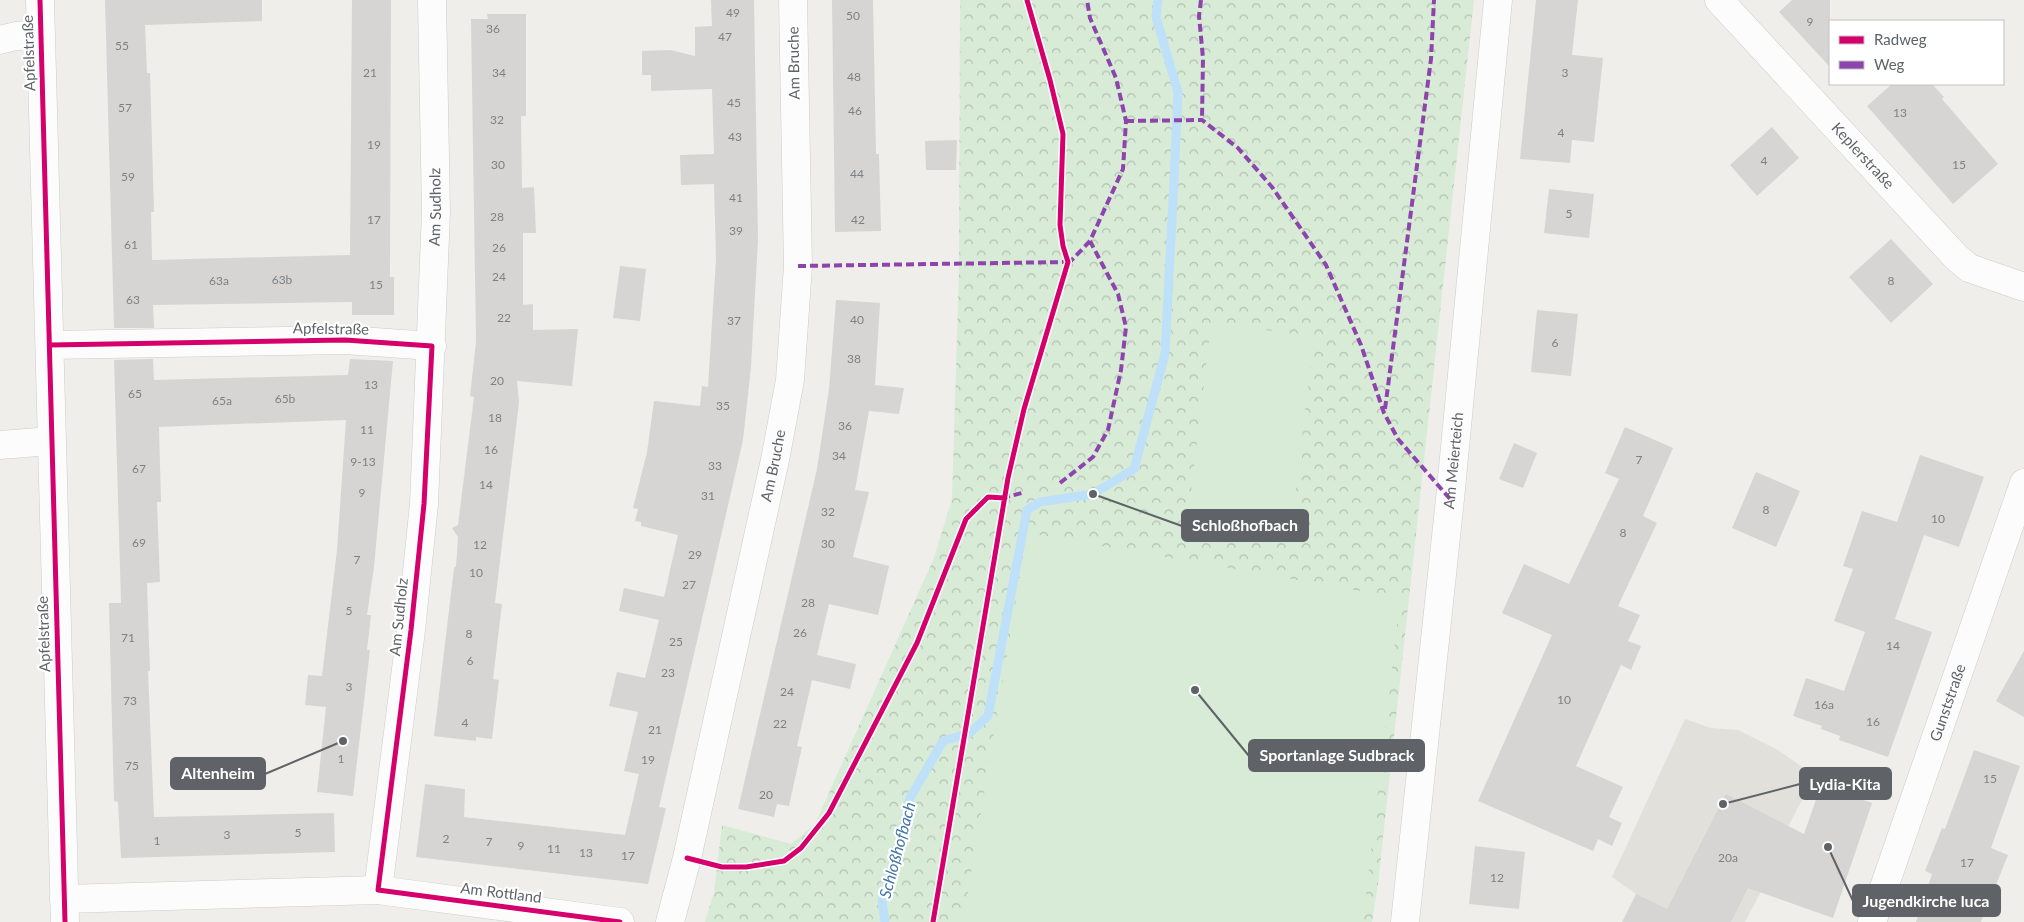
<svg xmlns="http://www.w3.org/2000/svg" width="2024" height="922" viewBox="0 0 2024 922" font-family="Lato,sans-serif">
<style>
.education{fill:#e2e0da}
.forest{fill:url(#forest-crowns)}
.pitch{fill:#d8ebd6}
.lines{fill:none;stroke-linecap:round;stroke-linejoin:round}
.stream{stroke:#bfe0f9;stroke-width:9}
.building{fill:#d6d5d3}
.minor-casing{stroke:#cbcccc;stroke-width:29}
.tertiary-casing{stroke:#cbcccc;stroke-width:29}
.minor{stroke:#fdfcfc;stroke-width:28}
.tertiary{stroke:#fdfcfc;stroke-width:28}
.quiet{stroke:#8e44ad;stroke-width:4;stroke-dasharray:8 4;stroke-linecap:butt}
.cycleway-casing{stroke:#fff;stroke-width:8}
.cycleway{stroke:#d6006c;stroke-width:5}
.labels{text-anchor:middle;stroke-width:4.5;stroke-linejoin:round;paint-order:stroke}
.number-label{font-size:12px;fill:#7e8184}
.street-label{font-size:15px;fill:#5f6368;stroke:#fff}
.water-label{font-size:16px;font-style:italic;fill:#4174aa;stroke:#fff}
.leader{fill:none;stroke:#5f6368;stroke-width:2}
.callout-dot{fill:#5f6368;stroke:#fff;stroke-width:2}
.callout{fill:#5f6368;stroke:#5f6368;stroke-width:2}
.callout-label{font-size:16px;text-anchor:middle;font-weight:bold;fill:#fff}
</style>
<defs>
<pattern id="forest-crowns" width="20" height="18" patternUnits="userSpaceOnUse" patternTransform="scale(1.25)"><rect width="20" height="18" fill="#d8ebd6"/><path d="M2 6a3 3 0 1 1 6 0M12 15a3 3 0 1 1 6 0" fill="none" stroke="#b2c2b1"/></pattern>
</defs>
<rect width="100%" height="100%" fill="#efeeea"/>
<path class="education" d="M 1685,719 L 1711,728 L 1738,730 L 1778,750 L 1815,776 L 1785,832 L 1791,835 L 1745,922 L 1691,922 L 1636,894 L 1612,877 Z"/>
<path class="forest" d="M 960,0 L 1474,0 L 1378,884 L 1372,922 L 705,922 L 714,892 L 722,825 L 791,844 L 815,824 L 934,558 L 952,499 L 959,271 Z"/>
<path class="pitch" d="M 1211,324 L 1314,336 L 1291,531 L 1188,519 Z
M 1027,533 L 1400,598 L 1363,922 L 963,922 Z"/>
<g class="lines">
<path class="stream" d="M 885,922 L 882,901 L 900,842 L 910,798 L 943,741 L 970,733 L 988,716 L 1027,510 L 1040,502 L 1093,494 L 1134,469 L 1165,354 L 1174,180 L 1178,92 L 1156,17 L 1158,0"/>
</g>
<path class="building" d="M 105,0 L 262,0 L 262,21 L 145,25 L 147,73 L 150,73 L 154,212 L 151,212 L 152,260 L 350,255 L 352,0 L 391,0 L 390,277 L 394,277 L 394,315 L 352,315 L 352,302 L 153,305 L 154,328 L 114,328 Z
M 711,0 L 754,0 L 758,239 L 751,367 L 743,440 L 659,807 L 666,808 L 648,884 L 416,857 L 425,784 L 465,789 L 464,817 L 625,835 L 639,774 L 624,771 L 638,712 L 609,706 L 617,672 L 645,678 L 659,620 L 619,611 L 624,588 L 664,597 L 678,535 L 641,526 L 641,522 L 635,521 L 638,509 L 633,508 L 647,452 L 654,401 L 700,406 L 702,386 L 708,387 L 716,259 L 714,184 L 681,185 L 680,155 L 714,154 L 712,89 L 651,91 L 651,75 L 642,75 L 642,51 L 671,50 L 695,56 L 695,27 L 712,26 Z
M 832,0 L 873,0 L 876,154 L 879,154 L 881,231 L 835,232 Z
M 1536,0 L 1578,0 L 1572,55 L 1603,58 L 1594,142 L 1572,140 L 1570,163 L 1520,159 Z
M 1792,0 L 1830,0 L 1830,67 L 1779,12 Z
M 487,14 L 526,14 L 526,116 L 521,116 L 522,188 L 534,187 L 536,233 L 523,233 L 523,305 L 533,304 L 533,330 L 578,329 L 572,386 L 517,381 L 519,402 L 495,603 L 502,604 L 493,679 L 499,680 L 492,739 L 476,737 L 476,741 L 434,736 L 454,568 L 456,566 L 457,553 L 458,537 L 452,528 L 458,525 L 474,397 L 470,396 L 476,342 L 471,19 L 488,19 Z
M 1892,84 L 1932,84 L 1944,97 L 1942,99 L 1998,164 L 1953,204 L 1867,106 Z
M 1772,127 L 1799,158 L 1757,196 L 1730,165 Z
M 957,140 L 956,170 L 926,170 L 925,141 Z
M 1549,189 L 1594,194 L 1589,238 L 1544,233 Z
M 1891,239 L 1933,284 L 1891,323 L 1849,277 Z
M 620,266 L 646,269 L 640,321 L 613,318 Z
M 836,300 L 880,303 L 875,385 L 904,388 L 899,414 L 869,411 L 855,490 L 869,492 L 853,557 L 889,566 L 878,615 L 829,604 L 817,655 L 856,664 L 850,689 L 812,680 L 797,746 L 802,747 L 789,806 L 777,804 L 774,817 L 738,809 L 817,469 L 829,389 Z
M 1537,310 L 1578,314 L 1571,376 L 1531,372 Z
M 153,359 L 154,380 L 348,375 L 350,359 L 393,361 L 374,567 L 367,615 L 371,615 L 367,650 L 370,650 L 353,796 L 317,792 L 326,707 L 305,705 L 308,675 L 322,676 L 337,550 L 346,420 L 159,427 L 161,502 L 157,502 L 160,582 L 147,583 L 150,671 L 148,671 L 154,817 L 334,813 L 335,852 L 121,858 L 118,802 L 114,801 L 109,603 L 121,603 L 114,360 Z
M 1625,427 L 1673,448 L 1643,516 L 1657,523 L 1618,606 L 1640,615 L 1628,641 L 1641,646 L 1631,670 L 1621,665 L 1576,766 L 1623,787 L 1609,817 L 1622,823 L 1612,846 L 1598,839 L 1593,851 L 1478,801 L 1552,635 L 1502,613 L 1524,564 L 1569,584 L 1619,479 L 1605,473 Z
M 1514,443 L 1537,453 L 1523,488 L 1499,479 Z
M 1920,455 L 1984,477 L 1959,547 L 1924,535 L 1895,619 L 1932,632 L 1888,757 L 1839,740 L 1840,736 L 1821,729 L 1822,726 L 1793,716 L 1806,678 L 1844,691 L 1865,632 L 1834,621 L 1853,569 L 1843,566 L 1862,511 L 1897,522 Z
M 1756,472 L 1800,491 L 1776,547 L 1732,528 Z
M 2024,651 L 2024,717 L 1996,701 Z
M 1974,750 L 2020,766 L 1991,848 L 2008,855 L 1981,922 L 1916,922 L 1932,874 L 1925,871 L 1942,828 L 1945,829 Z
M 1821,785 L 1872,803 L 1833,918 L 1748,888 L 1731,922 L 1622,922 L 1636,894 L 1667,909 L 1726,794 L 1804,834 Z
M 1475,846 L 1525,852 L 1519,909 L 1469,904 Z"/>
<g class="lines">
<g class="minor-casing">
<g id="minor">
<path id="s1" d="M 1719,0 L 1956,257 L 1969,268 L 2024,287"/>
<path d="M 0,40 L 16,36 L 40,34"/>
<path d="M 50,345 L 345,340 L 432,346"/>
<path d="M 0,445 L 51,441"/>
<path id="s2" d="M 378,890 L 411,630 L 424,504 L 436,212 L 432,0"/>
<path d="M 64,899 L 378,890 L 620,922"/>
<path id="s3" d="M 670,922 L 687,858 L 775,460 L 790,380 L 798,266 L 793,0"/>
<path id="s4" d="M 1405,922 L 1450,499 L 1498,0"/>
<path id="s5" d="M 1872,922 L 2024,483"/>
</g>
</g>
<g class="tertiary-casing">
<path id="tertiary" d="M 40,0 L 65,922"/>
</g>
<use href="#minor" class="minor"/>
<use href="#tertiary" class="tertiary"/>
<path class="quiet" d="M 1201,0 L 1199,16 L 1203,58 L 1202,120
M 1126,121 L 1202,120 L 1238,148 L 1272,187 L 1326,265 L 1361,345 L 1384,413 L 1398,439 L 1450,499
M 1068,264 L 1090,241 L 1123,169 L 1126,121 L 1116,78 L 1090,18 L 1087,0
M 798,266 L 1068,262
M 1385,409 L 1431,59 L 1434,0
M 1060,483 L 1093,457 L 1108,430 L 1121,370 L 1126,327 L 1118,294 L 1090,241
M 1002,498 L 1022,493"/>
<g class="cycleway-casing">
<path id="cycleway" d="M 40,0 L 65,922
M 50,345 L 345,340 L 432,346 L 424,504 L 411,630 L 378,890 L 620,922
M 687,858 L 722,867 L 746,867 L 784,861 L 801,848 L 829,813 L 917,643 L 966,519 L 988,497 L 1005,498
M 933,922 L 1008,478 L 1024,409 L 1068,262 L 1063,246 L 1060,225 L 1063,134 L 1050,80 L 1027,0"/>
</g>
<use href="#cycleway" class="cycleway"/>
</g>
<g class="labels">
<g class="number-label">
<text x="733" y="17">49</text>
<text x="853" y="20">50</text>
<text x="1810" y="26">9</text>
<text x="493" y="33">36</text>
<text x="725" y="41">47</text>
<text x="122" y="50">55</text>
<text x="370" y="77">21</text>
<text x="499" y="77">34</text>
<text x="1565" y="77">3</text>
<text x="854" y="81">48</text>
<text x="734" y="107">45</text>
<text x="125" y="112">57</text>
<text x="855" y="115">46</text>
<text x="1900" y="117">13</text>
<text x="497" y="124">32</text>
<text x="1561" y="137">4</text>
<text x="735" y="141">43</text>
<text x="374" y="149">19</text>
<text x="1764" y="165">4</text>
<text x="498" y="169">30</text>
<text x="1959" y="169">15</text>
<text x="857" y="178">44</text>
<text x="128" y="181">59</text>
<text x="736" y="202">41</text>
<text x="1569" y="218">5</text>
<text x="497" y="221">28</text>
<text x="374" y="224">17</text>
<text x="858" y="224">42</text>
<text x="736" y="235">39</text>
<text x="131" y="249">61</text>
<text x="499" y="252">26</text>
<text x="499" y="281">24</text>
<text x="282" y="284">63b</text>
<text x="219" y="285">63a</text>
<text x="1891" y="285">8</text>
<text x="376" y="289">15</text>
<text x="133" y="304">63</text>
<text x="504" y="322">22</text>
<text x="857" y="324">40</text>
<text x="734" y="325">37</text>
<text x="1555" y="347">6</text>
<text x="854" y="363">38</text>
<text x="497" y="385">20</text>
<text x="371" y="389">13</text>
<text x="135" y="398">65</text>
<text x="285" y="403">65b</text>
<text x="222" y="405">65a</text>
<text x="723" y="410">35</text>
<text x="495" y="422">18</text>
<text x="845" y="430">36</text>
<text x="367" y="434">11</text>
<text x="491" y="454">16</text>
<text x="839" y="460">34</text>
<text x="1639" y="464">7</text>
<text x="363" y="466">9-13</text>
<text x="715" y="470">33</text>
<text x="139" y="473">67</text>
<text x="486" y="489">14</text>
<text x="362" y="497">9</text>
<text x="708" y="500">31</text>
<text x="1766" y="514">8</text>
<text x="828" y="516">32</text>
<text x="1938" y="523">10</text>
<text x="1623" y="537">8</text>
<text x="139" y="547">69</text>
<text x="828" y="548">30</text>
<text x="480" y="549">12</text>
<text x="695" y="559">29</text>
<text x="357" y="564">7</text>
<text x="476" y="577">10</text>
<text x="689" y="589">27</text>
<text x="808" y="607">28</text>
<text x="349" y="615">5</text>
<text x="800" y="637">26</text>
<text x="469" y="638">8</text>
<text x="128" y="642">71</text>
<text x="676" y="646">25</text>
<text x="1893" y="650">14</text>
<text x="470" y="665">6</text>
<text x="668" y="677">23</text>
<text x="349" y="691">3</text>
<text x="787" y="696">24</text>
<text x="1564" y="704">10</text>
<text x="130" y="705">73</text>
<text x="1824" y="709">16a</text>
<text x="1873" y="726">16</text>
<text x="465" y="727">4</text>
<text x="780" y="728">22</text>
<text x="655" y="734">21</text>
<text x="341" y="763">1</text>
<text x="648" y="764">19</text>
<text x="132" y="770">75</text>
<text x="1990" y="783">15</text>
<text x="766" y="799">20</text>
<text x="298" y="837">5</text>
<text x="227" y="839">3</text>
<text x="446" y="843">2</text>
<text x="157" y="845">1</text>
<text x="489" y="846">7</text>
<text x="521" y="850">9</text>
<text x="554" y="853">11</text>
<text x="586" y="857">13</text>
<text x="628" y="860">17</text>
<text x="1728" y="862">20a</text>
<text x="1967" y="867">17</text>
<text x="1497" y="882">12</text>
</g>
<g class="street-label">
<text transform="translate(29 53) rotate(-92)" y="5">Apfelstraße</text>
<text transform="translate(794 63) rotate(-91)" y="5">Am Bruche</text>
<text dy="5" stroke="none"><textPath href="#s1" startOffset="212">Keplerstraße</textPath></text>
<text dy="5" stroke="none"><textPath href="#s2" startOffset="686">Am Sudholz</textPath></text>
<text transform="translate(331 329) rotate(1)" y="5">Apfelstraße</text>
<text dy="5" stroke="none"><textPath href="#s4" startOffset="464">Am Meierteich</textPath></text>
<text dy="5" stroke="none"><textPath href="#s3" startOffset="468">Am Bruche</textPath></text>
<text transform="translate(399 617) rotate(-84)" y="5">Am Sudholz</text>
<text transform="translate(44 634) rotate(-92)" y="5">Apfelstraße</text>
<text dy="5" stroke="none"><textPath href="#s5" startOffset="232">Gunststraße</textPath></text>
<text transform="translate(501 893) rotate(7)" y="5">Am Rottland</text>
</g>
<g class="water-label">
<text transform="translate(897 850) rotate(-75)" y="6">Schloßhofbach</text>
</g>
</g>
<path class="leader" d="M1093 494L1182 526M1195 690L1249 756M343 741L265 774M1723 804L1800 784M1828 847L1853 901"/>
<g class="callout-dot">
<circle cx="1093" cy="494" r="5"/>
<circle cx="1195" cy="690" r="5"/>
<circle cx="343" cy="741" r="5"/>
<circle cx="1723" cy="804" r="5"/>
<circle cx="1828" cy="847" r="5"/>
</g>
<g class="callout">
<rect x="1182" y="510" width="126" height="31" rx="5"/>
<rect x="1249" y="740" width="175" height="31" rx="5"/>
<rect x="171" y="758" width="94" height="31" rx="5"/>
<rect x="1800" y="768" width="91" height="31" rx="5"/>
<rect x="1853" y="885" width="147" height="31" rx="5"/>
</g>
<g class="callout-label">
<text x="1245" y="531">Schloßhofbach</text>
<text x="1337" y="761">Sportanlage Sudbrack</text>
<text x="218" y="779">Altenheim</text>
<text x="1845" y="790">Lydia-Kita</text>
<text x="1926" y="907">Jugendkirche luca</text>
</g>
<rect x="1829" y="20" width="175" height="65" fill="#ffffff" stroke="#bfc1c3"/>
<rect x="1839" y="36" width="25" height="8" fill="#d6006c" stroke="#bfc1c3"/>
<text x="1874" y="45" font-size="15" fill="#5f6368">Radweg</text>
<rect x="1839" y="61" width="25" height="8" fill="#8e44ad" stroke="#bfc1c3"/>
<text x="1874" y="70" font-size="15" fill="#5f6368">Weg</text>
</svg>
